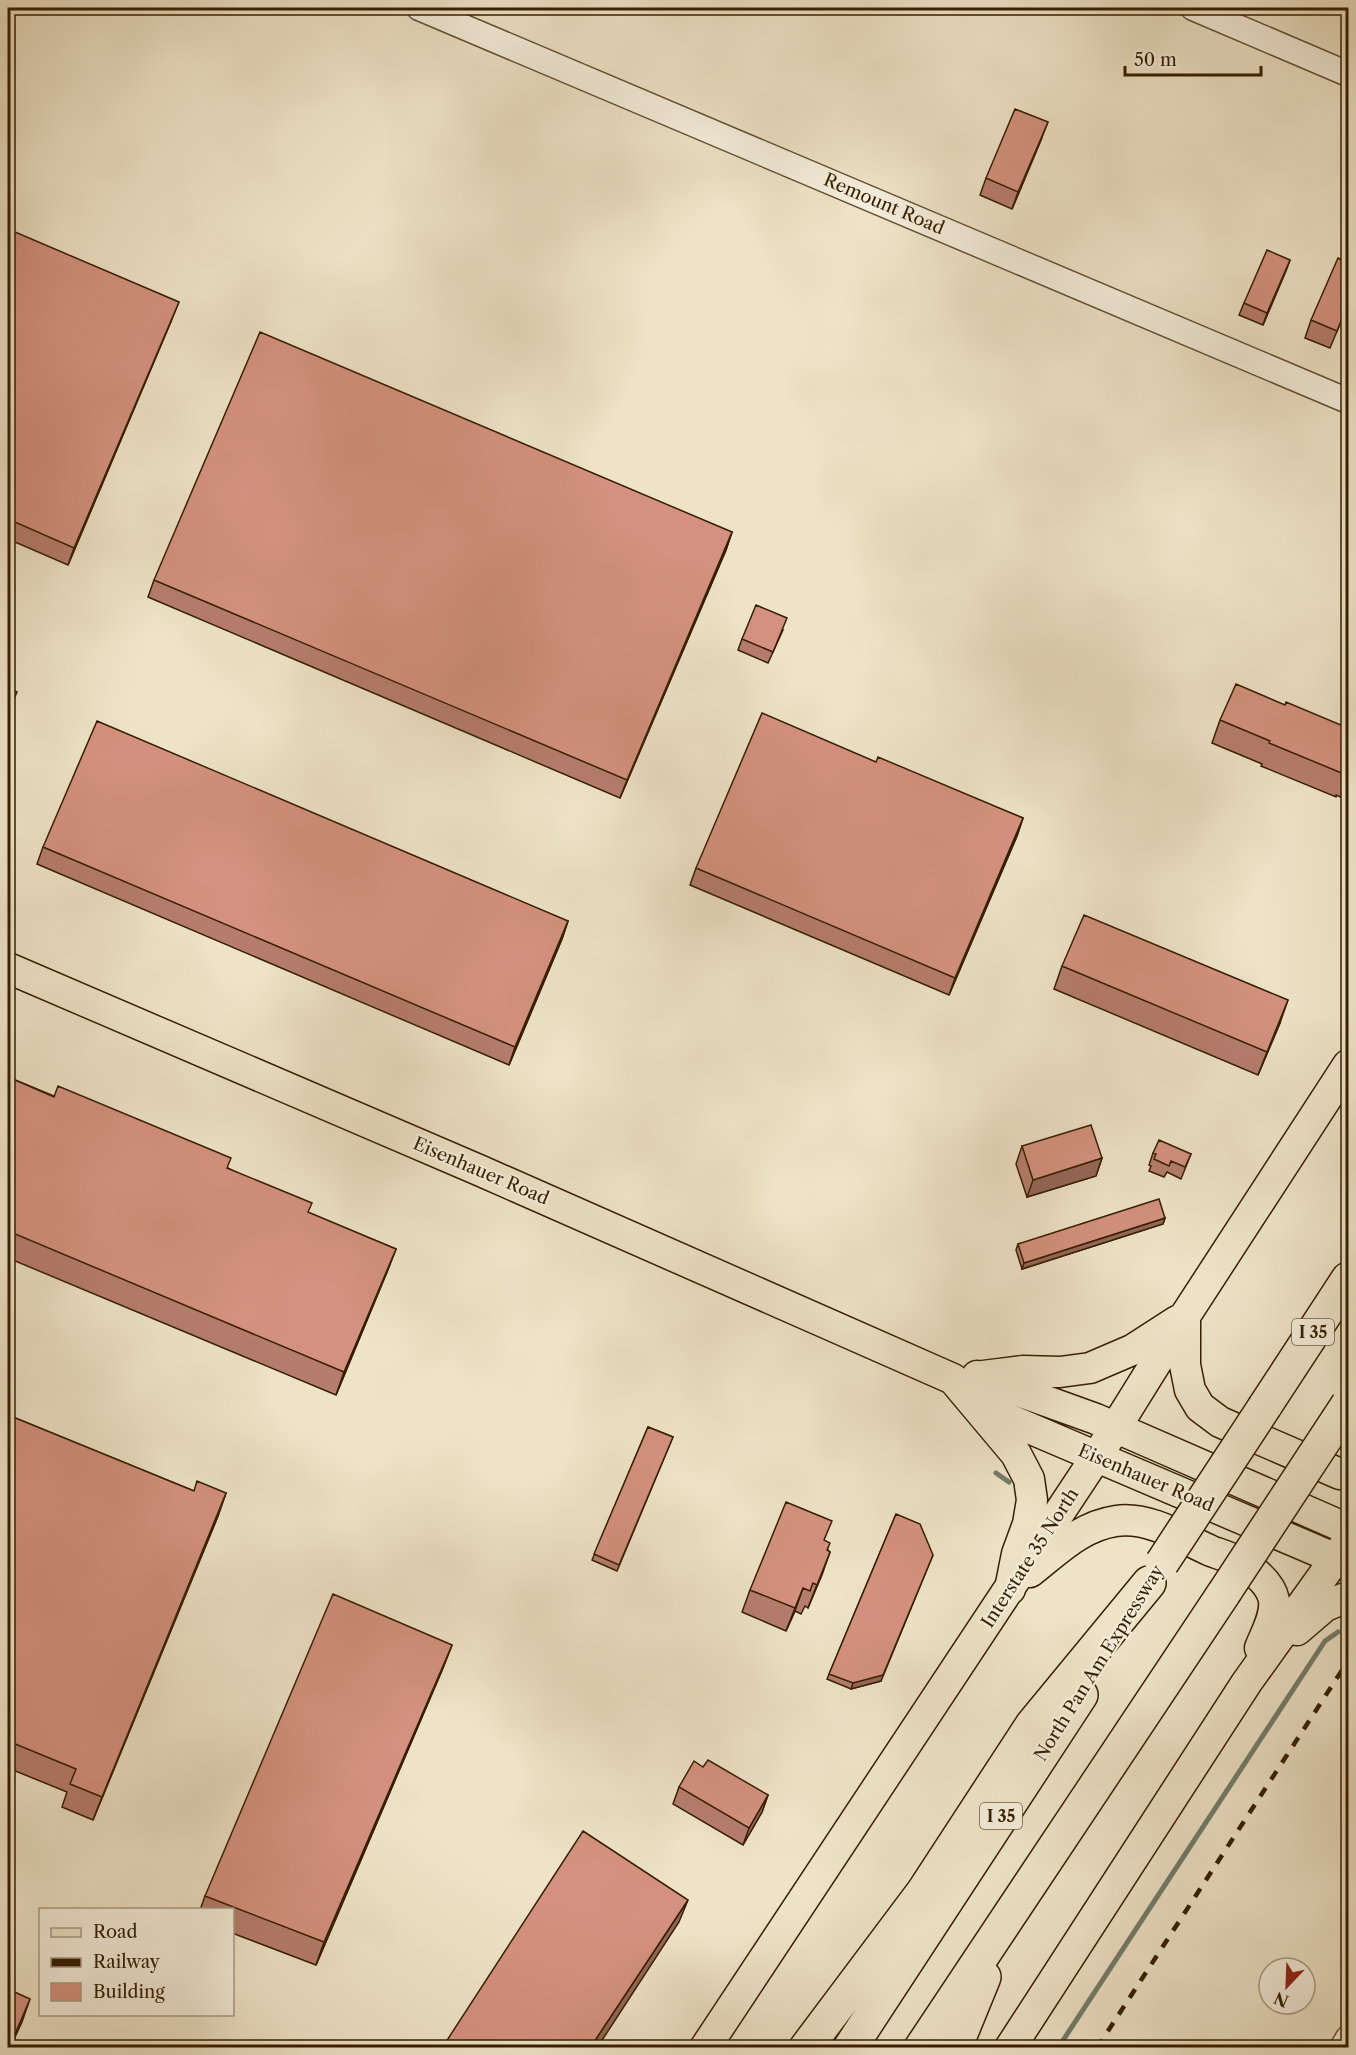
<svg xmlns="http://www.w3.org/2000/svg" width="1356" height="2055" viewBox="0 0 1356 2055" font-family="'Libre Caslon Text',serif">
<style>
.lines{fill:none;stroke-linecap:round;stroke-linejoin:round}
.stream{stroke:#717e6b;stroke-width:5}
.minor-casing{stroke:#635032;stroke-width:27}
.major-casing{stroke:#351f00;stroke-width:33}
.highway-casing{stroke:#351f00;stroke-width:36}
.minor{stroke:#f4eddb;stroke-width:24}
.major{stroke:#eee3c7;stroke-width:30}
.highway{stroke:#eee3c7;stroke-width:33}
.rail{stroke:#351f00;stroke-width:4.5;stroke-dasharray:10 10;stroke-linecap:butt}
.highway-bridge-casing{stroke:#351f00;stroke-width:36;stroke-linecap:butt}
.highway-bridge{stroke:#eee3c7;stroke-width:33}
.wall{fill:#b67d6d;stroke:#351f00;stroke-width:1.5}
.shaded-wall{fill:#946659;stroke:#351f00;stroke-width:1.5}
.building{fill:#d4917f;stroke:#351f00;stroke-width:1.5}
.labels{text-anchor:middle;stroke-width:4.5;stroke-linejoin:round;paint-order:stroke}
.shield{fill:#f4eddb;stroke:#6e5d42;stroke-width:1.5}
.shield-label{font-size:16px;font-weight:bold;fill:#351f00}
.street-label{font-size:18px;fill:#351f00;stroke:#f4eddb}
</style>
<rect width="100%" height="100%" fill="#eee3c7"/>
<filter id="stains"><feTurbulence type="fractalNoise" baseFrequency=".00333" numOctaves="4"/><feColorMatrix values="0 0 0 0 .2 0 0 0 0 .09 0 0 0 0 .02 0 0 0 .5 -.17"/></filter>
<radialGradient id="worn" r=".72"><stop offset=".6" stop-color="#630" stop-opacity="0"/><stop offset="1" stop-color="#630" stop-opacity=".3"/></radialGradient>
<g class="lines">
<path class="stream" d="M 996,1473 L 1009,1482
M 1058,2048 L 1325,1641 L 1338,1632"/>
<g class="minor-casing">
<path id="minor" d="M 419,8 L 1348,401
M 1193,8 L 1348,74
M 1342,2048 L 1348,2038"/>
</g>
<g class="major-casing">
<path id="major" d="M 8,968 L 481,1171 L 953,1379 L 1016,1454 L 1029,1479 L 1032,1500 L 1028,1524 L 1017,1554 L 1010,1589
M 1185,1316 L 1185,1365 L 1190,1390 L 1200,1407 L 1220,1422 L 1340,1474 L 1348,1473
M 977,1376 L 1096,1419 L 1348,1529
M 983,1376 L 1023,1371 L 1060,1372 L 1090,1368 L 1132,1350 L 1177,1321
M 980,1407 L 1348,1564
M 1030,1572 C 1057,1551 1081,1526 1116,1521 C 1149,1516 1182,1538 1211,1551 C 1222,1555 1235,1559 1245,1565 C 1257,1573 1271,1585 1274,1600 C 1276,1616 1266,1633 1260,1648
M 1297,1630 L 1325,1606 L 1348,1597
M 705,2048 L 1116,1427 L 1185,1316 L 1348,1065
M 1010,2048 L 1247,1682 L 1348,1541"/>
</g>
<g class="highway-casing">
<path id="highway" d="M 1265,1406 L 1348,1279
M 806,2048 L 923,1892 L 1032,1725 L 1149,1583
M 850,2048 L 1081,1695
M 921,2048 L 1224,1593
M 955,2048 L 984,1977"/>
</g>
<use href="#minor" class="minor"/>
<use href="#major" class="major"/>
<use href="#highway" class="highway"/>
<path class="rail" d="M 1097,2048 L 1348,1661"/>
<g class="highway-bridge-casing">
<path id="highway-bridge" d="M 1162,1563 L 1265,1406
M 1224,1593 L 1348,1404"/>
</g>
<use href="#highway-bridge" class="highway-bridge"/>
</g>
<path class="wall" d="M 1041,140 L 1012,209 L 980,195 L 986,178 Z
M 8,229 L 172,319 L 68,565 L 8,539 Z
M 1290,260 L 1263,325 L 1239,315 L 1244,303 Z
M 1348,305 L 1330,348 L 1305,338 L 1311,320 Z
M 732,532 L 726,550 L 620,798 L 148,597 L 154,580 Z
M 783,630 L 768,663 L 738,650 L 742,639 Z
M 1285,705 L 1348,728 L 1348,800 L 1336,795 L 1336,797 L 1261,766 L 1262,764 L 1212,743 L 1220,720 Z
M 876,762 L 1023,818 L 1017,836 L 949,995 L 690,885 L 696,868 Z
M 43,847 L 568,921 L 562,939 L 509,1065 L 37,864 Z
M 1062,966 L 1280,1023 L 1258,1075 L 1054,989 Z
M 8,1077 L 228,1168 L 308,1213 L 396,1249 L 387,1272 L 336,1395 L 8,1258 Z
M 1022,1146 L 1102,1158 L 1096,1176 L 1027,1197 L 1016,1164 Z
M 1153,1153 L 1191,1154 L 1181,1179 L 1167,1172 L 1164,1177 L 1149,1171 L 1151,1166 L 1149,1165 Z
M 1165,1218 L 1163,1224 L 1022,1269 L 1016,1250 L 1018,1244 Z
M 8,1415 L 194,1491 L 226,1493 L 218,1516 L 93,1820 L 62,1807 L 67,1792 L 8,1768 Z
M 648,1427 L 673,1437 L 617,1571 L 592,1560 Z
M 896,1514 L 881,1681 L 851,1689 L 827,1679 Z
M 825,1541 L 828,1550 L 830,1552 L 808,1608 L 805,1606 L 801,1614 L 795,1611 L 786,1631 L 742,1612 L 750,1590 Z
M 452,1645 L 443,1668 L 316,1965 L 232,1933 L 232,1910 L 200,1910 L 205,1896 Z
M 703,1767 L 768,1795 L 762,1812 L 743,1845 L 673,1804 L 679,1787 Z"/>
<path class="shaded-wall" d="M 1048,122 L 1041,140 L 1012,209 L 1018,192 Z
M 1290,260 L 1286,271 L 1263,325 L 1267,313 Z
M 179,302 L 172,319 L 68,565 L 74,548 Z
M 732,532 L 726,550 L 620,798 L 627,780 Z
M 1023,818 L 1017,836 L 949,995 L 955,978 Z
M 568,921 L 562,939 L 509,1065 L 515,1047 Z
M 1288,1000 L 1280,1023 L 1258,1075 L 1267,1052 Z
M 1102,1158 L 1096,1176 L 1027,1197 L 1033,1180 Z
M 1165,1218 L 1163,1224 L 1022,1269 L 1024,1263 Z
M 396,1249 L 387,1272 L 336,1395 L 344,1372 Z
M 226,1493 L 218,1516 L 93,1820 L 102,1797 Z
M 830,1552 L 822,1575 L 808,1608 L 817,1585 Z
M 933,1555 L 881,1681 L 851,1689 L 853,1683 Z
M 803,1588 L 795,1611 L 786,1631 L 795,1608 Z
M 452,1645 L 443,1668 L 316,1965 L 324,1942 Z
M 768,1795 L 762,1812 L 743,1845 L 749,1828 Z
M 688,1900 L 679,1922 L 597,2048 L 590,2048 Z
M 30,1999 L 22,2022 L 10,2048 L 9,2048 Z"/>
<path class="building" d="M 1015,109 L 1048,122 L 1018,192 L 986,178 Z
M 8,229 L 179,302 L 74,548 L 8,519 Z
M 1267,250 L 1290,260 L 1267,313 L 1244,303 Z
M 1338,258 L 1348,263 L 1348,303 L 1337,331 L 1311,320 Z
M 260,332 L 732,532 L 627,780 L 154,580 Z
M 756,605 L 787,618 L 773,652 L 742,639 Z
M 1236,684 L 1285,705 L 1286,702 L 1348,728 L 1348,774 L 1345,772 L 1344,774 L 1269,743 L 1270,741 L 1220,720 Z
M 8,688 L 17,692 L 8,713 Z
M 762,713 L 876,762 L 878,757 L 1023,818 L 955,978 L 696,868 Z
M 97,721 L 568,921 L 515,1047 L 43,847 Z
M 1084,915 L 1288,1000 L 1267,1052 L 1062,966 Z
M 8,1077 L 54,1097 L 58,1086 L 231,1158 L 227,1168 L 312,1203 L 308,1212 L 396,1249 L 344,1372 L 8,1231 Z
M 1091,1125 L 1102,1158 L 1033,1180 L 1022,1146 Z
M 1159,1140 L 1191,1154 L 1185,1167 L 1171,1161 L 1169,1166 L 1154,1159 L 1156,1154 L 1153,1153 Z
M 1159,1199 L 1165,1218 L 1024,1263 L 1018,1244 Z
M 8,1415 L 194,1491 L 197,1481 L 226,1493 L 102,1797 L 70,1784 L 76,1769 L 8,1741 Z
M 648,1427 L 673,1437 L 619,1565 L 594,1554 Z
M 786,1502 L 832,1521 L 824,1540 L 830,1543 L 827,1550 L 830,1552 L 817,1585 L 813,1583 L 810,1591 L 803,1588 L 795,1608 L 750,1590 Z
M 896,1514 L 920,1524 L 933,1555 L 883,1675 L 853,1683 L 829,1674 Z
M 333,1594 L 452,1645 L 324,1942 L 205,1896 Z
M 708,1760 L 768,1795 L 749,1828 L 679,1787 L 694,1761 L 703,1767 Z
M 583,1831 L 688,1900 L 590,2048 L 442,2048 Z
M 8,1989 L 30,1999 L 9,2048 L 8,2048 Z"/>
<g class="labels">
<g class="shield">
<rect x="1292" y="1319" width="42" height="26" rx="4.5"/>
<rect x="980" y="1803" width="42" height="26" rx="4.5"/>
</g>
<g class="shield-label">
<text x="1313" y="1338">I 35</text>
<text x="1001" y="1822">I 35</text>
</g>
<g class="street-label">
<text transform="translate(884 204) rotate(23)" y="6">Remount Road</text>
<text transform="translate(481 1171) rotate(23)" y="6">Eisenhauer Road</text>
<text transform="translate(1146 1478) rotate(23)" y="6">Eisenhauer Road</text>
<text transform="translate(1030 1558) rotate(-57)" y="6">Interstate 35 North</text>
<text transform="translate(1099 1663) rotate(-58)" y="6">North Pan Am Expressway</text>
</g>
</g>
<rect width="1356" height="2055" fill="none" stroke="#eee3c7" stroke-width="30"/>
<rect x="9" y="9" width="1338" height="2037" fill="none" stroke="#351f00" stroke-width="3"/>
<rect x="15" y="15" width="1326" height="2025" fill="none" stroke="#351f00" stroke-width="1.5"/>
<rect x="39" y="1908" width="195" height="108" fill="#f4eddb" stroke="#a89b83" stroke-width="1.5"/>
<rect x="51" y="1928" width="30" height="9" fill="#eee3c7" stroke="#a89b83" stroke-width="1.5"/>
<text x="93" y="1938" font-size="18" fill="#351f00">Road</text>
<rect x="51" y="1958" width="30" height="9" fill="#351f00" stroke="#a89b83" stroke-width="1.5"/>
<text x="93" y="1968" font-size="18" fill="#351f00">Railway</text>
<rect x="51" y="1983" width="30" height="18" fill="#d4917f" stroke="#a89b83" stroke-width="1.5"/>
<text x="93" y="1998" font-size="18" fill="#351f00">Building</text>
<g transform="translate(1287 1986) rotate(203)"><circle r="28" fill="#f4eddb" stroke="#a89b83" stroke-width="1.5"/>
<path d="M0-4.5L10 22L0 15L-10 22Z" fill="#8f2418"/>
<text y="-9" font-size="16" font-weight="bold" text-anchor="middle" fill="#351f00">N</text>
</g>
<path d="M1125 66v9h136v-9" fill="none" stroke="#351f00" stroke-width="3"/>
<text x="1134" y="66" font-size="18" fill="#351f00" stroke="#f4eddb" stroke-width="4.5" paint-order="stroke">50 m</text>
<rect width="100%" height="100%" filter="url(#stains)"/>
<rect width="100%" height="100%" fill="url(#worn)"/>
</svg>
